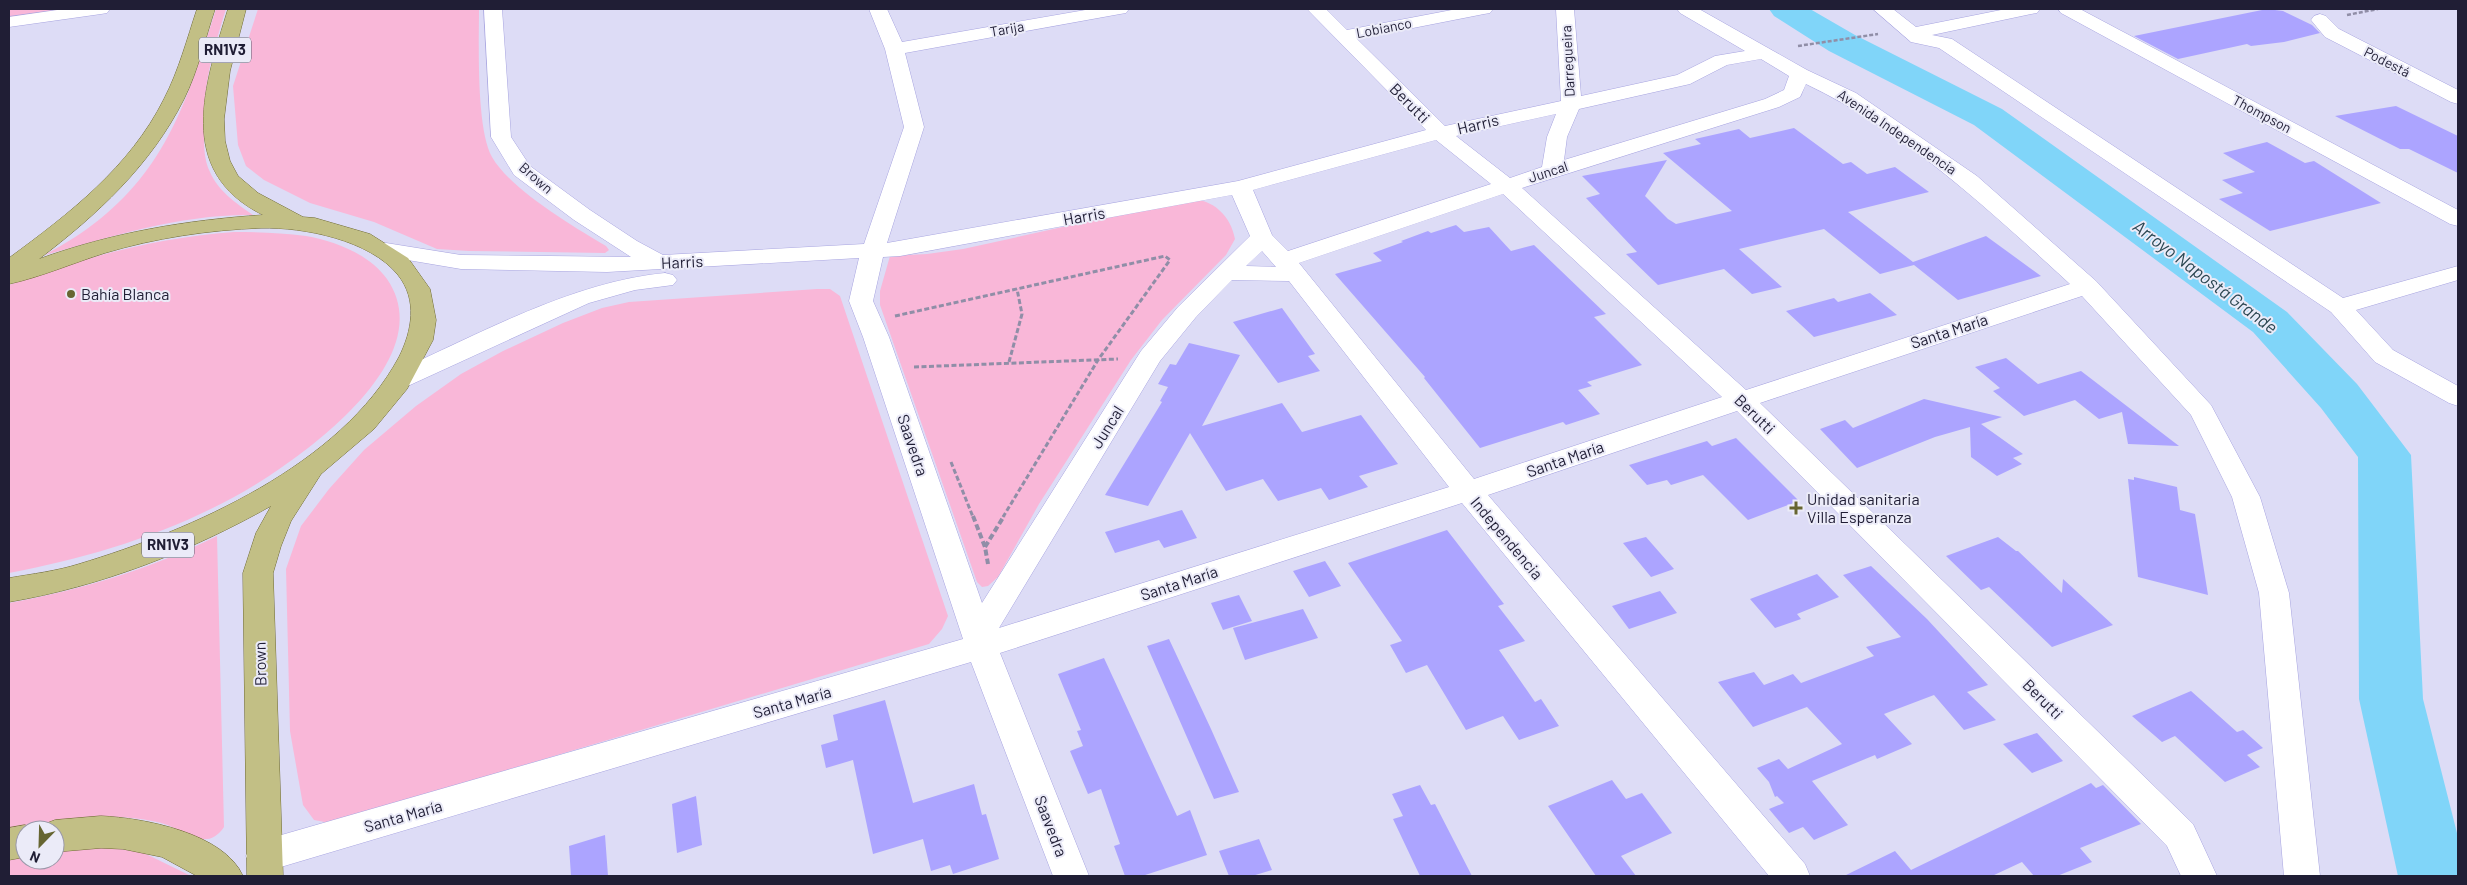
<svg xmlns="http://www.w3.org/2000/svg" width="2467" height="885" viewBox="0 0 2467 885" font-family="Barlow,sans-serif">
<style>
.green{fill:#f9b7d8}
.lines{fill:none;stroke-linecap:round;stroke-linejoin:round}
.river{fill:#80d5f9;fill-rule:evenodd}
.building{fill:#aca4ff}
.minor-casing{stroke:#a7a4e0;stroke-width:1}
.major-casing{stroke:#6f6b34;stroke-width:1}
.path-far2{stroke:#908ea7;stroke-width:2.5;stroke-dasharray:4 2;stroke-linecap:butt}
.path-far1{stroke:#908ea7;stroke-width:3;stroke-dasharray:5 2.5;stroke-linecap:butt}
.path{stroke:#908ea7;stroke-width:4;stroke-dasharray:6 3;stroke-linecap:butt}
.minor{fill:#fff;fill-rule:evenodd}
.major{fill:#c2bf85;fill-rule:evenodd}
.poi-dot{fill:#666531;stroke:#ebebf8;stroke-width:2}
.labels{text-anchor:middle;stroke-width:4;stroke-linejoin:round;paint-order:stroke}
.far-street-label{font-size:14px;fill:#201e35;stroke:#ebebf8}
.shield{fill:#ebebf8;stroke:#5d5c70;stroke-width:1}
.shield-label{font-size:15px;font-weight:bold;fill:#201e35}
.street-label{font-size:16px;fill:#201e35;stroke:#ebebf8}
.poi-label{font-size:16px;fill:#201e35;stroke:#ebebf8;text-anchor:start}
.water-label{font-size:18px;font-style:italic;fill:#2c4752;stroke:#ebebf8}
</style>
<rect width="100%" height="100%" fill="#dddcf6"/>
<path class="green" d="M 9,9 L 71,9 L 9,18 Z
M 216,9 L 226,9 C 212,54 203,85 204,134 C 204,146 204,160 210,172 C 218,191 236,203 253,215 C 181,214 114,236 45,255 C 64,244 83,233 100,219 C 170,163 190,91 216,9 Z
M 258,9 L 479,9 C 479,44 476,128 492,157 C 510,189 574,227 606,246 L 609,250 L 605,253 L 469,251 L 437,249 L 374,222 L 310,203 L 264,180 L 246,166 L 238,145 L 233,86 Z
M 1190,199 C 1213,199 1231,216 1235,239 L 1226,255 L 1162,320 L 1131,360 L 1039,504 L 998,577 L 988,586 L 982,587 L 977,582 L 880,305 L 880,291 L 890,256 L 927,254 L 963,249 Z
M 234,232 C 258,232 282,233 306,236 C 335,241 369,254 387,279 C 438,353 322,441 269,476 C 191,527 99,556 9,573 L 9,285 C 83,257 155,238 234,232 Z
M 817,289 L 830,289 L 840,296 L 948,616 L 942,629 L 929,644 L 330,823 L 314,820 L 303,805 L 290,731 L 286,569 L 301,526 L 329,489 L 364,450 L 416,406 L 461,374 L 503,351 L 563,323 L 602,308 L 629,302 Z
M 217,536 L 224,827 C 205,855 183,827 157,822 C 107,811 58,819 9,830 L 9,603 C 81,590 151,569 217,536 Z
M 104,846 L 144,853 L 191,876 L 9,876 L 9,859 L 25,856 L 25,860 L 55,860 L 55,851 Z"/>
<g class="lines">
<path class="river" d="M 1769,9 L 1810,9 L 1855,35 L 2002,109 L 2287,312 L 2357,384 L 2411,455 L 2423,699 L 2458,837 L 2458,876 L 2398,876 L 2359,699 L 2358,457 L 2321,408 L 2253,332 L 1974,125 L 1829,51 L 1774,16 Z"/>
</g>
<path class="building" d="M 2267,9 L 2283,11 L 2312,25 L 2320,33 L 2284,42 L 2251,46 L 2247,44 L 2178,59 L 2134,36 Z
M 2396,106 L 2458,136 L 2458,173 L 2409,149 L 2400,149 L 2335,116 Z
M 1794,128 L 1843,164 L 1851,162 L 1867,174 L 1895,167 L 1929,192 L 1848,212 L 1913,262 L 1986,236 L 2041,276 L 1958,300 L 1914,265 L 1880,274 L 1824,229 L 1739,249 L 1782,287 L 1752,294 L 1724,269 L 1658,285 L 1626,254 L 1637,252 L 1586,198 L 1600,194 L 1582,176 L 1667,160 L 1645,196 L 1668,219 L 1676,224 L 1732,211 L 1663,153 L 1701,144 L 1695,139 L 1739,129 L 1750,138 Z
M 2267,142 L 2305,163 L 2314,161 L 2381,203 L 2270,231 L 2219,199 L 2243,193 L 2222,180 L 2255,172 L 2223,153 Z
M 1456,225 L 1464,232 L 1489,227 L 1511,251 L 1534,245 L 1606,314 L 1594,317 L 1642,365 L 1587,382 L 1592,386 L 1578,390 L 1600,414 L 1566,425 L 1563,422 L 1480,448 L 1424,378 L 1425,377 L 1335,274 L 1382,261 L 1373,253 L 1403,242 L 1401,241 L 1428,231 L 1431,233 Z
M 1870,293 L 1897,315 L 1814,337 L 1786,311 L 1834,298 L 1838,302 Z
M 1282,308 L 1315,354 L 1308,356 L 1320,371 L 1278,383 L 1233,322 Z
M 1189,343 L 1240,355 L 1202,426 L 1282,403 L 1302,432 L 1361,415 L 1398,464 L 1359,476 L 1368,487 L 1329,500 L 1321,488 L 1278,501 L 1263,479 L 1226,491 L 1190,433 L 1148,506 L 1105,495 L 1162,402 L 1160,401 L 1168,387 L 1158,384 L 1170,364 L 1176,365 Z
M 2006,358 L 2038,384 L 2081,371 L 2179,446 L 2128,444 L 2122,412 L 2099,419 L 2075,400 L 2024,416 L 1993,391 L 2000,388 L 1975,367 Z
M 1924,399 L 2002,417 L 1981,424 L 2023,454 L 2013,458 L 2022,464 L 1997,476 L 1971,457 L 1970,427 L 1935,437 L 1857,468 L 1820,429 L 1845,420 L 1853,428 Z
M 1736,438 L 1799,501 L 1748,520 L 1703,475 L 1671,485 L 1667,480 L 1647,485 L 1629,465 L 1707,441 L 1712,446 Z
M 2134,477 L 2177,487 L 2180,510 L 2195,514 L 2208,595 L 2138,577 L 2128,479 L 2134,480 Z
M 1182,510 L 1197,538 L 1164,548 L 1159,540 L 1115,553 L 1105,532 Z
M 1447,530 L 1504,604 L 1498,606 L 1525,641 L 1499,650 L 1535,702 L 1541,699 L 1559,726 L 1519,740 L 1503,716 L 1466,730 L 1427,665 L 1406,673 L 1390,645 L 1402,641 L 1348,563 Z
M 1646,537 L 1674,569 L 1651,577 L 1623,543 Z
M 1998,537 L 2016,551 L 2018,551 L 2062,593 L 2063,579 L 2113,625 L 2052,647 L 1989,587 L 1981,590 L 1946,556 Z
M 1325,561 L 1341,586 L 1309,597 L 1293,571 Z
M 1871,566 L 1927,619 L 1988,685 L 1967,692 L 1996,720 L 1964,730 L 1934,695 L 1884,714 L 1912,744 L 1877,759 L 1875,755 L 1812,781 L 1848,825 L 1814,840 L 1803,827 L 1789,833 L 1769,809 L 1784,803 L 1777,796 L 1775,797 L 1769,782 L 1757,768 L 1779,759 L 1788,769 L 1842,744 L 1807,707 L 1753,727 L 1718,682 L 1754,672 L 1764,685 L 1793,674 L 1801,683 L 1874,656 L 1866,647 L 1901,637 L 1843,575 Z
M 1817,574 L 1839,597 L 1797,614 L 1801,619 L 1775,628 L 1750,599 Z
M 1660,591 L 1677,613 L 1629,629 L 1612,606 Z
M 1239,595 L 1252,621 L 1223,630 L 1211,603 Z
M 1303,609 L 1318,638 L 1245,660 L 1233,628 Z
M 1169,639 L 1211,729 L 1239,792 L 1214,799 L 1147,646 Z
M 1104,658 L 1177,816 L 1190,810 L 1207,855 L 1142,876 L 1125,876 L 1114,846 L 1120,844 L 1101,789 L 1088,794 L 1070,751 L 1083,746 L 1077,731 L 1081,730 L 1058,674 Z
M 2191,691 L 2237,732 L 2243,730 L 2263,748 L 2247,755 L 2260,767 L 2225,782 L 2175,736 L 2162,742 L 2132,716 Z
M 885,700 L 913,803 L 974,784 L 982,815 L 986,814 L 999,859 L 953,874 L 950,865 L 931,871 L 923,839 L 873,854 L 853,760 L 826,768 L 821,745 L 838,740 L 833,715 Z
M 2037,733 L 2063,761 L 2032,773 L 2003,744 Z
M 1612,780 L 1626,799 L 1642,793 L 1672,833 L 1621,856 L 1636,876 L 1596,876 L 1548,806 Z
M 2091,783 L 2096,788 L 2103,785 L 2141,824 L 2080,848 L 2092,862 L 2057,876 L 2034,876 L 2022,862 L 1992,876 L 1844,876 L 1895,851 L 1911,870 Z
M 1420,785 L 1431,805 L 1435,804 L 1472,876 L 1420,876 L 1393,819 L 1403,816 L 1392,794 Z
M 696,796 L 702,845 L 677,853 L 672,804 Z
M 605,835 L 608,876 L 571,876 L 569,846 Z
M 1259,839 L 1272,870 L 1252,876 L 1229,876 L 1219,851 Z"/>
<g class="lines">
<g class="minor-casing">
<path id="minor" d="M 64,9 L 110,9 L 107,13 L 101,14 L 9,27 L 9,17 Z
M 484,9 L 502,9 L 511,137 L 530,166 L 590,210 L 637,241 L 663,255 L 864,244 L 904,127 L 885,49 L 869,9 L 887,9 L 902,42 L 1091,9 L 1129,9 L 1126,13 L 1120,14 L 905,53 L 924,127 L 887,243 L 1238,181 L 1426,130 L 1307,9 L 1326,9 L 1347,30 L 1457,9 L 1493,9 L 1490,13 L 1484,14 L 1357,39 L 1445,126 L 1561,101 L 1556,9 L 1574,9 L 1581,96 L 1677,75 L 1715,56 L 1745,51 L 1680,13 L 1677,9 L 1699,9 L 1807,70 L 1856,93 L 1977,176 L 2096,281 L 2211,405 L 2260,497 L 2289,593 L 2320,876 L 2284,876 L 2259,593 L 2232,497 L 2191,415 L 2082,296 L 1760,403 L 2193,824 L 2217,876 L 2181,876 L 2167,846 L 1737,411 L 1488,495 L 1805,864 L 1810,876 L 1769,876 L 1462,503 L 1000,653 L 1089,876 L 1053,876 L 971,662 L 264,872 L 251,868 L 246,856 L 251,844 L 264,840 L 963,639 L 863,337 L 849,301 L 859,258 L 607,272 L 461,269 L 378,255 L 374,250 L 378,245 L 386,243 L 461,255 L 631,257 L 574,220 L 514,175 L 491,137 ZM 1761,59 L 1789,76 L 1784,90 L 1765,99 L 1564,160 L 1567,137 L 1579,109 L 1690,84 L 1727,65 ZM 1806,84 C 1905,131 1990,211 2070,284 L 1746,390 L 1522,188 L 1779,107 L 1800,97 ZM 1556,114 L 1547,137 L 1542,167 L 1510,178 L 1456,136 ZM 1436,140 L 1491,184 L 1288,251 L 1272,235 L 1253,190 ZM 1503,194 L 1722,397 L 1474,479 L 1299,263 ZM 1232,195 L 1250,236 L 1178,307 L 1141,351 L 982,603 L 889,337 L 873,301 L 883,257 L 900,256 ZM 1262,251 L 1276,267 L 1246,266 ZM 1232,280 L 1289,281 L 1449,487 L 999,628 L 1160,361 L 1196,317 Z
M 1873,9 L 1893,9 L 1916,27 L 2006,9 L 2040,9 L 2037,13 L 2031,14 L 1932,35 L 1952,39 L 2343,298 L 2458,266 L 2458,280 L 2356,310 L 2393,350 L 2458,386 L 2458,406 L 2449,403 L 2375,362 L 2331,312 L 1939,48 L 1911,42 Z
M 2058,9 L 2080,9 L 2458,210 L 2458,226 L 2450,224 L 2061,13 Z
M 2320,14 L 2326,16 L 2339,29 L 2458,90 L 2458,104 L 2451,102 L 2325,37 L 2311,20 L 2314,16 Z
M 665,273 L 673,275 L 677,280 L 673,285 L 635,290 L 589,303 L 410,385 L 401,387 L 392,385 L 388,379 L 392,373 C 478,335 571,282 665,273 Z"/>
</g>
<g class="major-casing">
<path id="major" d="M 197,9 L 215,9 C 205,39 198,71 184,99 C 151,165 97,215 39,259 C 111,233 186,220 263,215 C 174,171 205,84 228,9 L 246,9 L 230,71 L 224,119 L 225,141 L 230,161 L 238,176 L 258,193 L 303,217 L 315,218 L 370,234 L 408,258 L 430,289 L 436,320 L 433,340 L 407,389 L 374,429 L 321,474 L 291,521 L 281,546 L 273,573 L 283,876 L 247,876 L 243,573 L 256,533 L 271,506 C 189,552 102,586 9,602 L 9,578 C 32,574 57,571 79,564 C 192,530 341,465 399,357 C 412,331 418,300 398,275 C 370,240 304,227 261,228 C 209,230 155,238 105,253 C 73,263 41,277 9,284 L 9,258 C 69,214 130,167 164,99 C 179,70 187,39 197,9 Z
M 101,816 C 144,818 224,833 243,876 L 197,876 L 162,857 L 123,849 L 101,848 L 55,852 L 55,830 L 40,830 L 42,825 L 55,820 Z
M 25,825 L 38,830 L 25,830 L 25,857 L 9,860 L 9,828 Z"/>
</g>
<path class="path-far2" d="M 2347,15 L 2378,9
M 1798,46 L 1878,34"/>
<path class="path-far1" d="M 895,316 L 1165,256 L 1170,260 L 1098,360 L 1003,517
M 1009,362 L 1022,314 L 1017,289
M 914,367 L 1118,359
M 951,462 L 973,517"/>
<path class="path" d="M 973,516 L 985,547 L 988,564
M 985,547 L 1004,516"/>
<use href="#minor" class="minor"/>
<use href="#major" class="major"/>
</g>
<g class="poi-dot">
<circle cx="71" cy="294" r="5"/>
<path d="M1793.5 500.5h5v5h5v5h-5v5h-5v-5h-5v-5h5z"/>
</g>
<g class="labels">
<g class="far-street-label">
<text transform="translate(1384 28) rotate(-11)" y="5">Lobianco</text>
<text transform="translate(1007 29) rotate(-10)" y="5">Tarija</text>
<text transform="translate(1568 61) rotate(-93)" y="5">Darregueira</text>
<text transform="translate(2387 62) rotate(27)" y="5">Podestá</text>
<text transform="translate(2262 114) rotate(28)" y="5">Thompson</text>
<text transform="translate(1897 132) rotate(34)" y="5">Avenida Independencia</text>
<text transform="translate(1548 172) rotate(-18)" y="5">Juncal</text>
<text transform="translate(536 178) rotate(41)" y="5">Brown</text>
</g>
<g class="shield">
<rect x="199" y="37.5" width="52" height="25" rx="4"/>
<rect x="142" y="532.5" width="52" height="25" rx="4"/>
</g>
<g class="shield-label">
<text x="225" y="55">RN1V3</text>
<text x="168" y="550">RN1V3</text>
</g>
<g class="street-label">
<text transform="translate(1410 103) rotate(45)" y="6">Berutti</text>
<text transform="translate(1478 124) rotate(-13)" y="6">Harris</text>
<text transform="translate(1084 216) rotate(-10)" y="6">Harris</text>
<text transform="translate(682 262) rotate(-3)" y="6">Harris</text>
<text transform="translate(1949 331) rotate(-18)" y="6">Santa María</text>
<text transform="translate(1755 414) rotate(44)" y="6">Berutti</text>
<text transform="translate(1107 427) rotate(-58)" y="6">Juncal</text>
<text transform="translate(913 445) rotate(71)" y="6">Saavedra</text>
<text transform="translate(1565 459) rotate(-19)" y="6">Santa María</text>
<text transform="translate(1507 538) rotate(50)" y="6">Independencia</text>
<text transform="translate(1179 583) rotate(-18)" y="6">Santa María</text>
<text transform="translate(260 664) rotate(-91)" y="6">Brown</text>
<text transform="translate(2043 699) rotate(45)" y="6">Berutti</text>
<text transform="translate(792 702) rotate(-16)" y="6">Santa María</text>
<text transform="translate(403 816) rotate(-16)" y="6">Santa María</text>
<text transform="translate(1051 826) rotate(69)" y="6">Saavedra</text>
</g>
<g class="poi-label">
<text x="81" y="300">Bahía Blanca</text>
<text x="1807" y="505">Unidad sanitaria<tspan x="1807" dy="18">Villa Esperanza</tspan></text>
</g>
<g class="water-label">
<text transform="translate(2205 277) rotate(37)" y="6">Arroyo Napostá Grande</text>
</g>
</g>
<rect width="2467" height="885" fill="none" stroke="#201e35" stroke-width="20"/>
<g transform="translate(40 845) rotate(203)"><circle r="24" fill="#ebebf8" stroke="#9a99aa"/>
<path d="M0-4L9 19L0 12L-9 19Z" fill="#666531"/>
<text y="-8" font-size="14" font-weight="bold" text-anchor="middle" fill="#201e35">N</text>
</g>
</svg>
